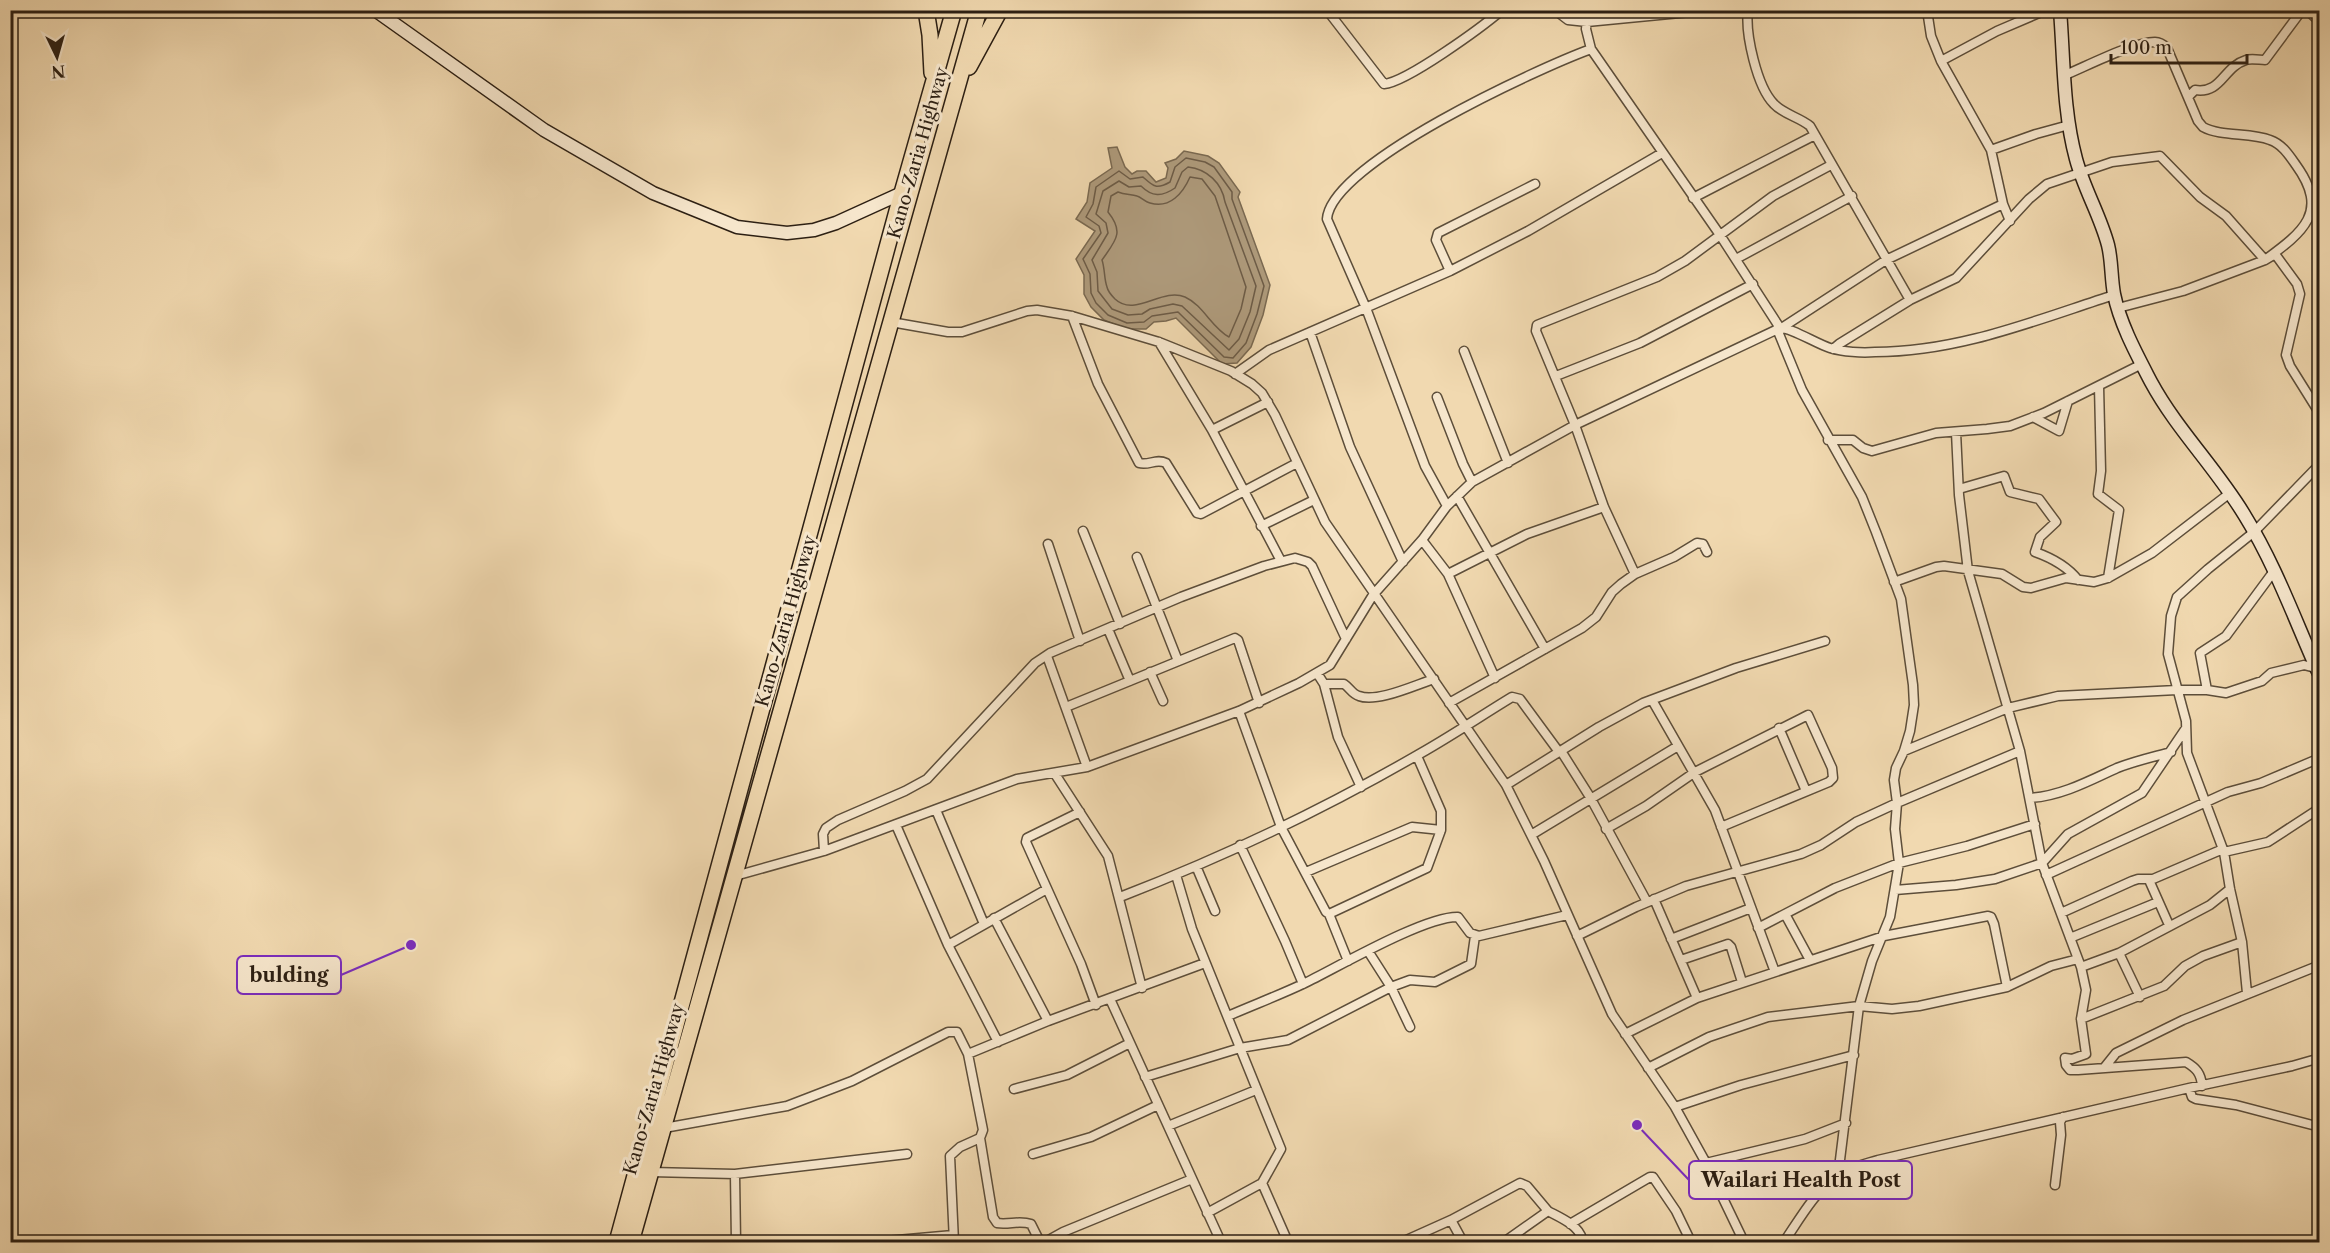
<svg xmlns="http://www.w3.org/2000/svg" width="2330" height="1253" viewBox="0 0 2330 1253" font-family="'Libre Caslon Text',serif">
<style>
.water{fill:#ae9a7b;stroke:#7a6951;stroke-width:1.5}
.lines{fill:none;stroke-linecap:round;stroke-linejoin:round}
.shore{stroke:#6d5c47;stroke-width:1.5}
.street-casing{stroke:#5d4e3a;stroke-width:11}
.secondary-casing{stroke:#2c1f13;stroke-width:15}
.highway-casing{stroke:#2c1f13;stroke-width:18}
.street{stroke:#f6e6cc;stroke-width:8}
.secondary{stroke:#f6e6cc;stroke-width:12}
.highway{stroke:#f1d9b0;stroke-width:15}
.labels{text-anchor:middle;stroke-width:6;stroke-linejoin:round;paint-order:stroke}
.street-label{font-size:18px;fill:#2c1f13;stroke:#f6e6cc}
.leader{fill:none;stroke:#7b2cbf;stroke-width:2}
.callout-dot{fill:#7b2cbf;stroke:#f6e6cc;stroke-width:2}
.callout{fill:#f6e6cc;stroke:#7b2cbf;stroke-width:2}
.callout-label{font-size:20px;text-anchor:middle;font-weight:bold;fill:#2c1f13}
</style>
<rect width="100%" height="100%" fill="#f1d9b0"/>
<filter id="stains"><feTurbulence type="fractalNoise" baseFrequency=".00333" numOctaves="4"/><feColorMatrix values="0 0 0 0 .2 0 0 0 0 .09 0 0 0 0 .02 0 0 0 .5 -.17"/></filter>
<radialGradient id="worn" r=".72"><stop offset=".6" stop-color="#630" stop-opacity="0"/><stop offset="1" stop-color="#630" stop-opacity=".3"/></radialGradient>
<path class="water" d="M 1117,147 L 1125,167 L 1132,174 L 1137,171 L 1146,171 L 1156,182 L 1166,178 L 1168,168 L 1165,163 L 1176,159 L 1184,151 L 1208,156 L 1219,163 L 1240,192 L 1238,197 L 1270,285 L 1263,315 L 1251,347 L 1237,363 L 1222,364 L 1176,318 L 1166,321 L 1154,322 L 1146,329 L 1126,329 L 1104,320 L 1091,307 L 1084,294 L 1084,275 L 1076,259 L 1095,231 L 1076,219 L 1087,202 L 1090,183 L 1112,168 L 1108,148 Z"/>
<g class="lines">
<path class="shore" d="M 1186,158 L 1205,162 L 1214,167 L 1232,192 L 1232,199 L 1264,286 L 1257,314 L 1246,343 L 1233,358 L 1224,357 L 1178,312 L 1152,316 L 1144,322 L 1127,323 L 1108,315 L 1096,303 L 1091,293 L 1090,274 L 1083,259 L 1101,233 L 1099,226 L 1086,217 L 1093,204 L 1096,187 L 1119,171 L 1130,179 L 1143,177 C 1153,186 1156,190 1170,182 L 1175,167 Z
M 1188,167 C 1207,169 1222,183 1225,202 L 1256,286 L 1250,312 L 1239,339 L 1229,350 L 1182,306 L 1173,304 L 1150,309 L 1142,314 L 1128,315 L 1112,309 L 1098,291 L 1097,272 L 1092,260 L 1108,233 L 1106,223 L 1096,214 L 1103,191 L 1119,181 L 1129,187 L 1141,186 C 1152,197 1162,197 1175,188 L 1182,172 Z
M 1190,177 L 1202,179 L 1215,196 L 1246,287 L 1241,309 L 1229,337 C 1212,328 1203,305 1185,297 C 1162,287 1135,318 1115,299 C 1112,296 1108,292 1107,287 C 1104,279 1105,269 1102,260 C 1115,241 1125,233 1108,212 L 1111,196 L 1118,192 C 1125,195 1131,194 1137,196 C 1141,197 1145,202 1150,203 C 1170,209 1183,193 1190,177 Z"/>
<g class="street-casing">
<path id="street" d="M 1327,10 L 1384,84 C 1407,82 1482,27 1502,10
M 1555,10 L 1568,20 L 1587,22 L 1711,10
M 1588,10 L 1586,29 L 1591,49 L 1720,235 L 1780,328
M 1748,10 C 1745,34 1757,87 1774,104 C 1783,114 1799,117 1810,126 L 1910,300
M 1927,10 L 1931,36 L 1941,61 L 1991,150 L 2003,204 L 2010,221
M 2307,10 L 2320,22
M 1941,61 L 1997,31 L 2046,10
M 2065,75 C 2087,66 2133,42 2155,42 C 2160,42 2163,44 2167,48 L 2198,121 L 2203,127 C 2221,137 2251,132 2270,140 C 2282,144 2289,155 2296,165 C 2330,212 2303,232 2265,260
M 2188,97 L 2195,90 C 2222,94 2223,67 2246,60 C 2251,58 2260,60 2265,60 L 2302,10
M 1991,150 L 2036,134 L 2069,125
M 1693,198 L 1815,135
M 1736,259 L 1852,196
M 1450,271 L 1436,240 L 1438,233 L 1535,184
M 2118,308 L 2183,291 L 2265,260 L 2275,254 L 2297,284 L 2300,294 L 2286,355 L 2290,366 L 2320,414
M 1072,316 L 1098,384 L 1139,463 C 1149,466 1156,458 1166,463 L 1197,513 L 1201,514 L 1297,463
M 891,322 L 948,332 L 962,332 L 1027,311 L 1037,310 L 1072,316 L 1159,342 L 1231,371 L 1252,384 L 1262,393 L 1275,415 L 1325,522 L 1506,785 L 1544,861 L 1612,1014 L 1675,1107 L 1706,1163 L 1744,1242
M 1783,327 L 1886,260 L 2003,204
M 1777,329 L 1802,390 L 1862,497 L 1876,532 L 1901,599 L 1913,685 L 1914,705 L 1910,731 L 1904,751 L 1896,768 L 1894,780 L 1897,803 L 1895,829 L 1899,863 L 1890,917 L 1872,961 L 1859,1006 L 1838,1176
M 1310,332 L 1350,447 L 1403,562
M 1159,342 L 1212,430 L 1281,561
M 1833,349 L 1839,344 L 1910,300 L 1956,278 L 2029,199 L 2047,184 L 2112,162 L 2160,156 L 2200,197 L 2226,216 L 2265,260
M 1464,351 L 1508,463
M 1235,374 L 1269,350 L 1450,271 L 1528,231 L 1662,153
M 1556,376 L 1640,343 L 1753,284
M 2099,386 L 2101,471 L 2098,494 L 2119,510 L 2108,578
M 1437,397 L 1463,464 L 1472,482
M 2033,417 L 2059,431 L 2068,401
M 1212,430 L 1268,402
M 1956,432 L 1959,495 L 1968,571 L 2020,751 L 2042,863 L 2081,967 L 2086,990 L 2081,1019 L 2086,1054 L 2072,1059 L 2065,1058 L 2066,1065 L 2070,1070 L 2078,1070 L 2186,1062 C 2196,1068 2201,1073 2202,1086
M 1828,440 L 1853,440 L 1863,448 L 1872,451 L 1936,433 L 1987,429 L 2010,426 L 2044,413 L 2142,364
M 1959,489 L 2004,476 L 2010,492 L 2039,499 L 2056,522 L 2040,537 L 2035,552 C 2052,558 2067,566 2078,580
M 1457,496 L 1545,649
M 1447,506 L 1425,466 L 1366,308 L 1327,219 C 1331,163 1539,68 1591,49
M 1261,526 L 1314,500
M 1083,531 L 1120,624
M 1422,540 L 1448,574 L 1495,678
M 1048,544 L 1080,641
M 1137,557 L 1178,661
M 1448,574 L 1527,534 L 1604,507
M 1635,574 L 1604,507 L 1575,425 L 1536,331 L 1537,325 L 1657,277 L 1685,261 L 1773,196 L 1831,165
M 1894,582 L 1936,567 L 1944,566 L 2002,574 L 2023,587 L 2031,588 L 2066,578 L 2094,582 L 2108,578 L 2152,553 L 2230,493
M 1108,629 L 1130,681
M 1047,656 L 1087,767
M 1150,672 L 1163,701
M 1317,673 L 1324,684 L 1344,684 C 1350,688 1352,694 1359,696 C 1377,703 1415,685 1434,679
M 1324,684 L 1338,737 L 1361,787
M 2207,690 L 2200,653 L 2226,636 L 2274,571
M 1652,700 L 1715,810 L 1775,972
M 1449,703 L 1582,628 L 1596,617 L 1612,592 L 1621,584 L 1635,574 L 1674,557 L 1697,543 L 1703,544 L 1707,552
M 1066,707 L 1235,638 L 1238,640 L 1259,703
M 1239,711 L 1281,827 L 1326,912 L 1329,914 L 1348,961
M 1779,728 L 1806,791
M 1561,751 L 1590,797 L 1647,902
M 1904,751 L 2008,708 L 2058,696 L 2177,690 L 2207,690 L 2226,693 L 2262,681 L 2271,673 L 2304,665 L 2319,669
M 1055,774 L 1108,856 L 1142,988
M 1506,785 L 1599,727 L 1643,703 L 1736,668 L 1825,641
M 2030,798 C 2061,796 2089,781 2117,768 C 2135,761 2153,757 2171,752
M 936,810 L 984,924
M 1080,812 L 1027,838 L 1026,842 L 1081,964 L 1096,1005
M 896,825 L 948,945 L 998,1042
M 1606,829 L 1646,806 L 1695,772 L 1808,715 L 1832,768 L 1833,778 L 1829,782 L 1721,827
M 1531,835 L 1678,746
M 1240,845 L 1285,941 L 1303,984
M 824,851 L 823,834 L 826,828 L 838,820 L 905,791 L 927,779 L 1035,663 L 1050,653 L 1181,597 L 1264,566 L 1295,558 L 1308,562 L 1312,566 L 1346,639
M 2224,852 L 2268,842 L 2320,808
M 1196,866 L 1215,911
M 1306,872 L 1412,827 L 1441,830
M 1176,875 L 1192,929 L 1281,1149 L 1262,1183 L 1207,1213
M 2046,875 L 2228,792 L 2261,783 L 2320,758
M 735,876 L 824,851 L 1017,779 L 1087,767 L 1239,711 L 1299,683 L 1330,665 L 1373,595 L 1422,540 L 1447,506 L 1472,482 L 1575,425 L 1780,328 C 1790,327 1817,344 1830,348 C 1843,352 1862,353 1875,352 C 1959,352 2036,320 2114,295
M 2149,880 L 2169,925
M 1895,890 L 1956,885 L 1995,879 L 2042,863 L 2068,834 L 2142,793 L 2186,728
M 1120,897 C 1221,858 1320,811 1414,757 C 1447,739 1479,717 1512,697 L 1520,699 L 1559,752
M 1654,899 L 1697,998
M 2061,913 L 2132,881 L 2138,879 L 2153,879 L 2223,849
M 1329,914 L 1427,868 L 1441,830 L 1441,811 L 1417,756
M 1785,914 L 1810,960
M 994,918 L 1048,1021
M 1758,928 L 1835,888 L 1899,863 L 1967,846 L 2035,824
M 1577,936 L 1636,907 L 1686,886 L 1801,854 L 1821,845 L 1856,822 L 1897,803 L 2020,751
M 2070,938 L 2158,902
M 1671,939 L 1751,908
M 948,945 L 1047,889
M 1368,951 L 1391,987 L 1410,1027
M 2119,953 L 2140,997
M 1681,960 L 1728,944 L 1731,947 L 1742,982
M 2081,967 L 2119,953 L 2210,905 L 2230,889
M 2247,993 L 2242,942 L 2230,889 L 2224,852 L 2187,753 L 2186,721 L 2168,654 L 2171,616 L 2177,597 L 2208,569 L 2254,532 L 2320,464
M 1110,999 L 1221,1242
M 1228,1016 C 1253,1005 1280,995 1305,983 C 1338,967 1425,916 1458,917 L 1470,933 L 1479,936 L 1567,915
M 2081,1019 L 2164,986 L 2185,966 L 2203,956 L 2242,942
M 1625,1034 L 1697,998 L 1884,936 L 1988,916 L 1991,917 L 1994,924 L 2007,987
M 968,1054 L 1048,1021 L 1205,963
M 1648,1068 L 1709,1037 L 1768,1017 L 1859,1006 L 1892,1009 L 1919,1006 L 2007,987 L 2051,966 L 2078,959
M 2104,1068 L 2116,1053 L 2183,1020 L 2320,965
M 1145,1077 L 1240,1048 L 1288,1040 L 1391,987 L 1410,980 L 1435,982 L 1471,964 L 1475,936
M 2189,1088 L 2192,1097 L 2196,1099 L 2236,1105 L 2320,1127
M 1014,1089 L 1067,1075 L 1130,1043
M 1675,1107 L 1741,1085 L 1854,1055
M 1168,1126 L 1256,1090
M 664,1128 L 787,1106 L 852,1081 L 948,1032 L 957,1032 L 968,1054 L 983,1130 L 980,1138 L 960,1147 L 950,1156 L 954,1242
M 980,1138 L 993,1217 L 997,1223 C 1009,1225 1019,1220 1031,1224 L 1040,1242
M 1033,1154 L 1091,1137 L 1158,1105
M 1706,1163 L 1805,1139 L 1846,1123
M 651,1172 L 735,1174 L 907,1154
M 735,1174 L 736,1242
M 1262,1183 L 1288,1242
M 2055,1185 L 2061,1135 L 2060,1122 L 2063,1117
M 1451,1220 L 1463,1242
M 1570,1224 L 1650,1177 L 1653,1177 L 1676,1211 L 1691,1242
M 875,1242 L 953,1235
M 1045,1242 L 1063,1232 L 1192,1179
M 1402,1242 L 1451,1220 L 1520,1183 L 1527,1186 L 1548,1211
M 1504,1242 L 1548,1211 C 1559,1217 1579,1225 1582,1239 L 1577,1242
M 1784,1242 C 1799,1220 1815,1191 1838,1175 C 1850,1167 1865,1164 1878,1160 L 2189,1088 L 2292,1066 L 2320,1058"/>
</g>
<g class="secondary-casing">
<path id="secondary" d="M 375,10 L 544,130 L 653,193 L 737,227 L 787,233 L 814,230 L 836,223 L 902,193
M 2060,10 C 2064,60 2063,111 2076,159 C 2084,189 2100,215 2108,245 C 2112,261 2111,278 2114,294 C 2120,324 2137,355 2151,382 C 2177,430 2217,469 2245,516 C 2276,566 2296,623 2320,676"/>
</g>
<g class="highway-casing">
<path id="highway" d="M 926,10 L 930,35 L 932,73
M 969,67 L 1000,10
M 617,1242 L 900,200 L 954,10
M 631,1242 L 979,10"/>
</g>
<use href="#street" class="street"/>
<use href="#secondary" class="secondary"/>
<use href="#highway" class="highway"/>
</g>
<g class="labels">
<g class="street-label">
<text transform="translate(918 153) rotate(-74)" y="6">Kano-Zaria Highway</text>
<text transform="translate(786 621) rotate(-74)" y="6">Kano-Zaria Highway</text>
<text transform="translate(654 1089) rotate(-74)" y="6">Kano-Zaria Highway</text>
</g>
</g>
<path class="leader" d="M411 945L341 975M1637 1125L1689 1180"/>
<g class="callout-dot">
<circle cx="411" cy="945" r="6"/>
<circle cx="1637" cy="1125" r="6"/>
</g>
<g class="callout">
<rect x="237" y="956" width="104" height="38" rx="6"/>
<rect x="1689" y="1161" width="223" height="38" rx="6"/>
</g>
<g class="callout-label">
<text x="289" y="982">bulding</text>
<text x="1801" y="1187">Wailari Health Post</text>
</g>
<rect width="2330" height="1253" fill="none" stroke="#f1d9b0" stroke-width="36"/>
<rect x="12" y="12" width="2306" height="1229" fill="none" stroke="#2c1f13" stroke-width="3"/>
<rect x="18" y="18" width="2294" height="1217" fill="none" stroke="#2c1f13" stroke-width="1.5"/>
<g transform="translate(57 57) rotate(175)" stroke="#f6e6cc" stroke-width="4.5" paint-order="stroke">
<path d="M0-4.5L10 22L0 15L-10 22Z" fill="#2c1f13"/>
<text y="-9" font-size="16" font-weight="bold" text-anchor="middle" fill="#2c1f13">N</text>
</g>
<path d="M2111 54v9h136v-9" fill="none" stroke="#2c1f13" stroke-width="3"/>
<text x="2120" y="54" font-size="18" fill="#2c1f13" stroke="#f6e6cc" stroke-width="4.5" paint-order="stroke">100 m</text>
<rect width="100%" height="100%" filter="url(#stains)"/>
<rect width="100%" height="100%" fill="url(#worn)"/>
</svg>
